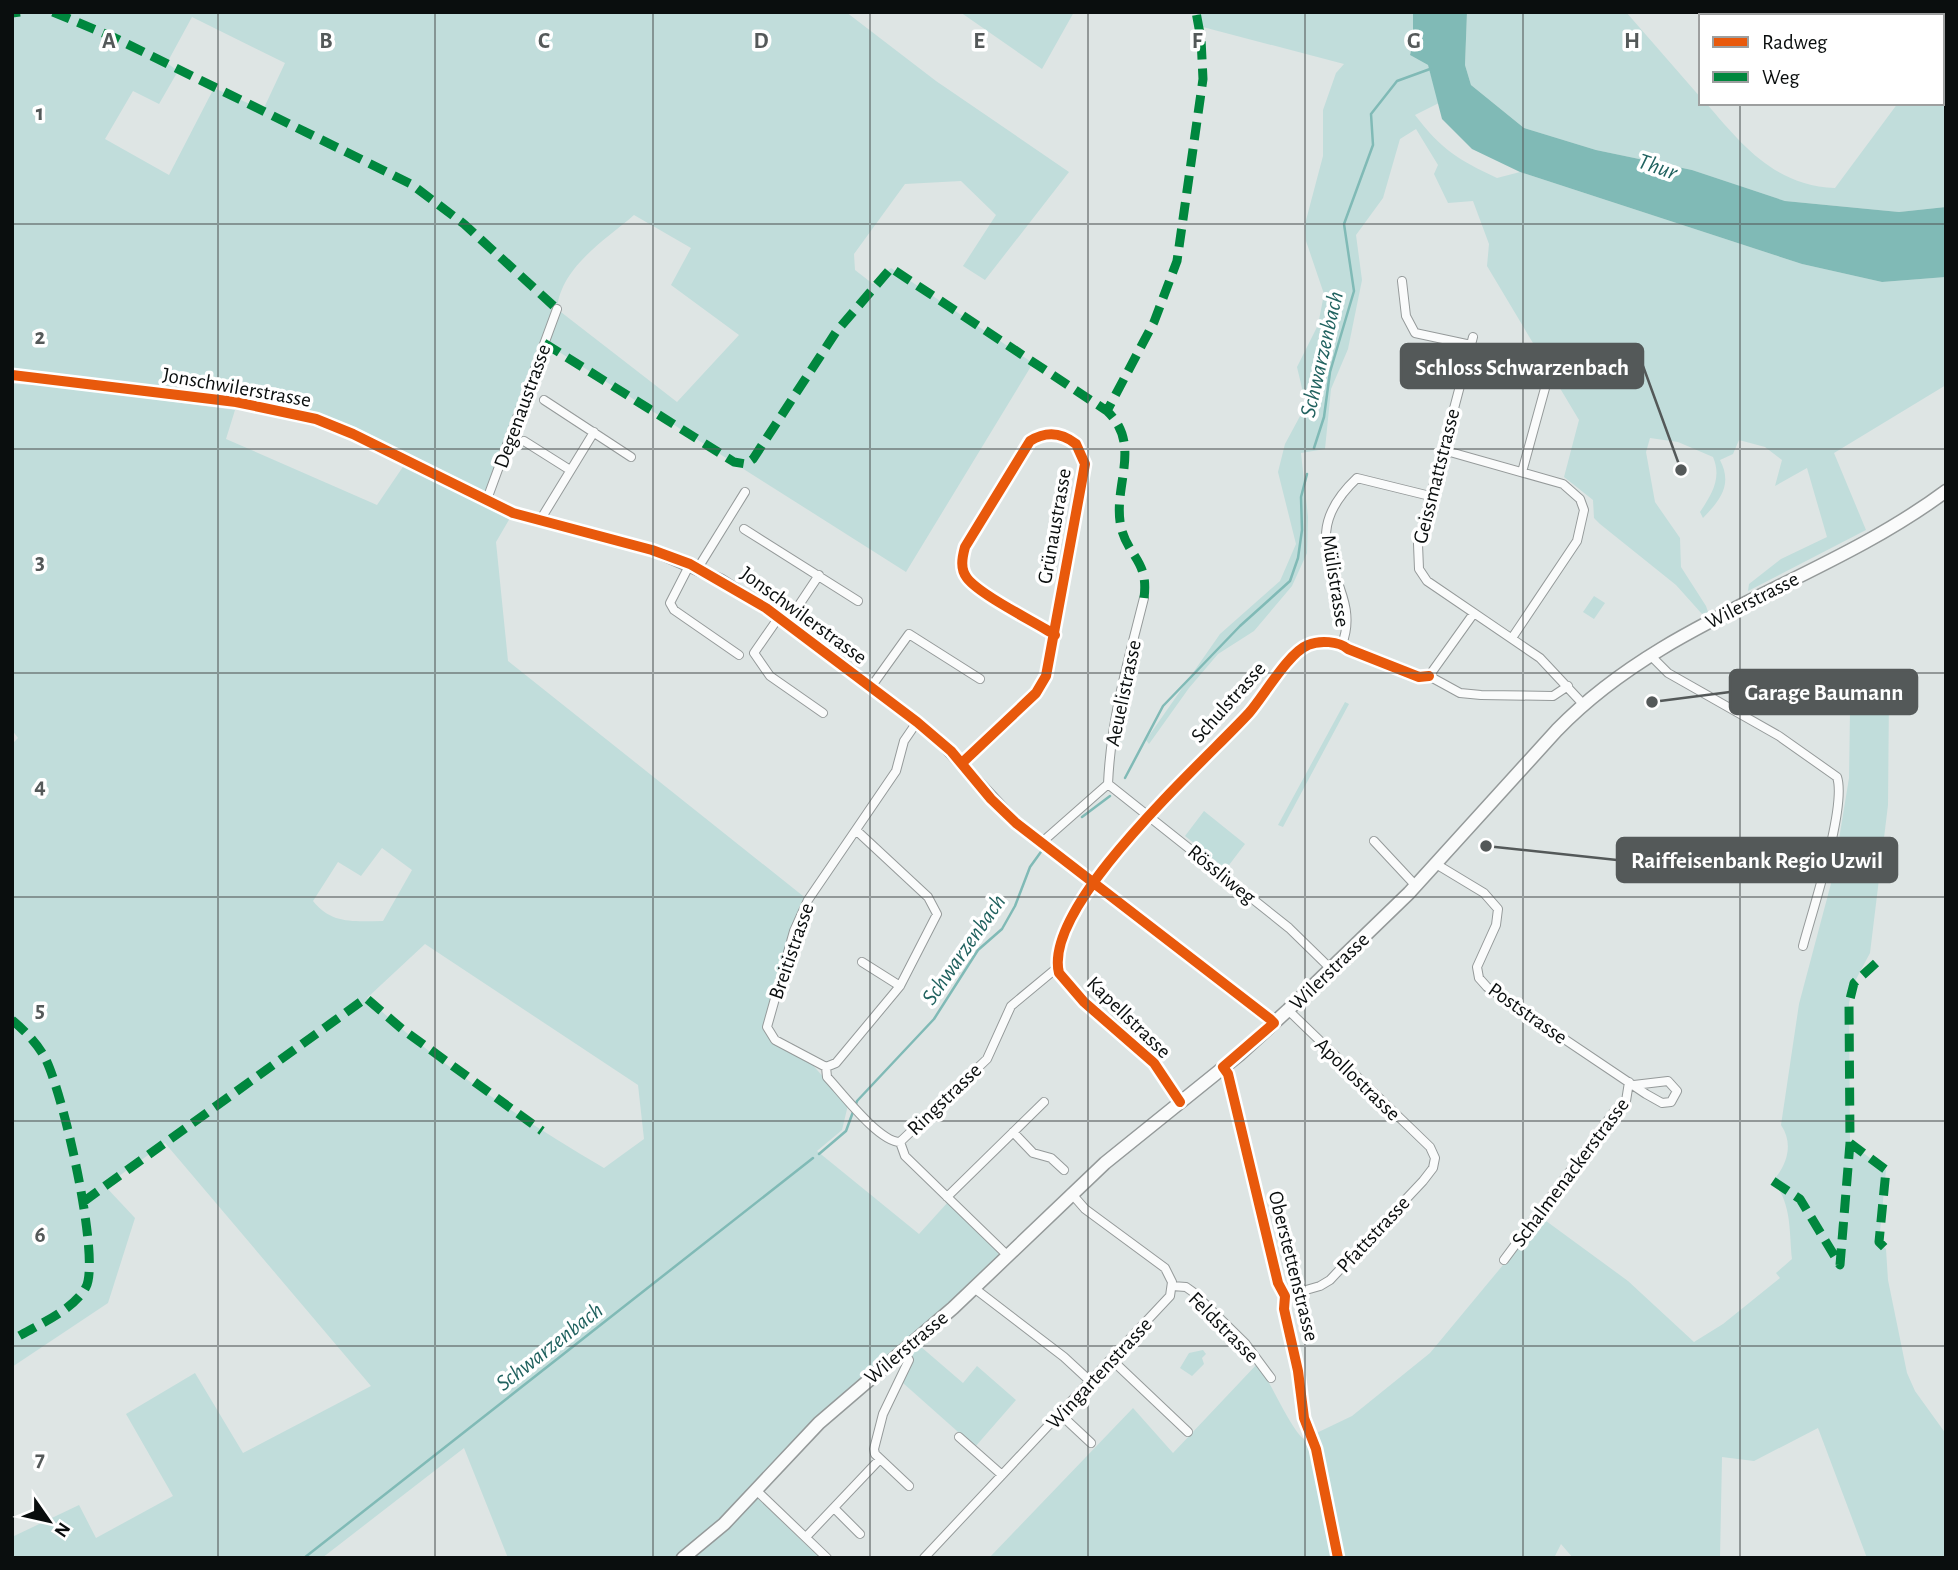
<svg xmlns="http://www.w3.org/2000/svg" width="1958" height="1570" viewBox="0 0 1958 1570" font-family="'Alegreya Sans',sans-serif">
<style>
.green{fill:#c1dddb;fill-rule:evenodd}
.water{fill:#80bab6}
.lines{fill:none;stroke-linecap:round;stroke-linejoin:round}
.stream{stroke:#80bab6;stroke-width:2.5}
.minor-casing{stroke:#959a9a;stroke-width:10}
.tertiary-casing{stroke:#959a9a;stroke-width:13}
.secondary-casing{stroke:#959a9a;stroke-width:15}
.minor{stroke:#fafbfb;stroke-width:8}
.tertiary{stroke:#fafbfb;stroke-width:10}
.secondary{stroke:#fafbfb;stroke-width:12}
.quiet{stroke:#00873e;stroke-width:9;stroke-dasharray:18 9;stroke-linecap:butt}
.cycleway-casing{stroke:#fff;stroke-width:15}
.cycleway{stroke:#e8590c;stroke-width:10}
.grid{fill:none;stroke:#545959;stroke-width:2;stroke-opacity:0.55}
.labels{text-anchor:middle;stroke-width:7;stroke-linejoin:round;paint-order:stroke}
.street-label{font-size:21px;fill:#0a0e0e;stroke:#fff}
.water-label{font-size:23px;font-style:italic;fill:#21625f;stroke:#fff}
.grid-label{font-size:23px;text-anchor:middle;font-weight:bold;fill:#545959;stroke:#fff;stroke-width:7;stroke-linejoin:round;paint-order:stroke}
.leader{fill:none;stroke:#545959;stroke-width:2.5}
.callout-dot{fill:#545959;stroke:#fff;stroke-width:2.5}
.callout{fill:#545959;stroke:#545959;stroke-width:2.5}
.callout-label{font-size:23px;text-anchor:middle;font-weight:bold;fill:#fff}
</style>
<rect width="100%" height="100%" fill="#dee5e4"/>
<path class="green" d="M 12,12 L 846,12 L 936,81 L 1069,172 L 985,280 L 963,266 L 996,215 L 961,181 L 905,184 L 854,254 L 855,270 L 873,284 L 891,268 L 1033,363 L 906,572 L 545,343 L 490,495 L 513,513 L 496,542 L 508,661 L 808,900 L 794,931 L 768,1031 L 803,1054 L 848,1105 L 842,1130 L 817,1151 L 919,1234 L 948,1202 L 999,1251 L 998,1257 L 921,1329 L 841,1395 L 749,1490 L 820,1558 L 508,1558 L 464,1448 L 322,1558 L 12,1558 L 12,1537 L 79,1505 L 96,1538 L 173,1496 L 126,1414 L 195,1373 L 243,1453 L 371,1386 L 165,1143 L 105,1186 L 135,1218 L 108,1303 L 12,1367 L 12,744 L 18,738 L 12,730 L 12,384 L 45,385 L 235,410 L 226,439 L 377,505 L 411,455 L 350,425 L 283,402 L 12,368 ZM 192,17 L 285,63 L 263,110 L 214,88 L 169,175 L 105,139 L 133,91 L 159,104 L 178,71 L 167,63 ZM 634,215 L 691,248 L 671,285 L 739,335 L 677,402 L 557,309 C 561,267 604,241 634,215 ZM 382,848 L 412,870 L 383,921 C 355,921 332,925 313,901 L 338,862 L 361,876 ZM 425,944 L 638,1085 L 644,1139 L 604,1168 C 524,1121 435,1062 367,998 Z
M 960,12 L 1074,12 L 1042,69 Z
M 1196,12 L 1413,12 L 1413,42 L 1410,55 L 1428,65 L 1439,103 L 1415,115 C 1442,150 1457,159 1497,178 L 1520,172 L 1802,264 L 1882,282 L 1946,277 L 1946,385 L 1834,453 L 1866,530 L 1748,591 L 1749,584 L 1781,559 L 1827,537 L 1807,468 L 1775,486 L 1782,460 L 1765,447 L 1739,440 L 1733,454 L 1720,460 C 1733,485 1720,500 1703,518 L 1700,512 C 1712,494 1722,478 1713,457 L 1678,442 L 1650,438 L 1646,452 L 1655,502 L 1680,538 L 1681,567 L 1706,606 L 1708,612 L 1702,614 L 1676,585 L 1600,524 L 1594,518 L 1593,500 L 1564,477 L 1579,420 L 1487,266 L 1489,244 L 1473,201 L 1448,203 L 1434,174 L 1438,165 L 1416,129 L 1400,139 L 1383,198 L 1356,235 L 1362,280 L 1348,349 L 1331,389 L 1325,449 L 1301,453 L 1308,517 L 1307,553 L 1292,586 L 1254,631 L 1218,654 L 1189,688 L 1149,744 L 1146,740 L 1220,634 L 1280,581 L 1296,544 L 1278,472 L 1285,444 L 1306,405 L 1297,367 L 1318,325 L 1324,294 L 1306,241 L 1305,224 L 1323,156 L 1323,110 L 1336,73 L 1344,64 L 1199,26 Z
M 1467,12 L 1626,12 L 1701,98 L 1701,103 L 1706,103 C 1743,146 1774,185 1835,188 L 1898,103 L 1942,103 L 1942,16 L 1875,16 L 1870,12 L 1946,12 L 1946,207 L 1899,212 L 1785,201 L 1692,170 L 1596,150 L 1524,128 L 1471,85 L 1465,65 Z
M 1594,596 L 1605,603 L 1594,619 L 1583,612 Z
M 1857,684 L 1883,686 L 1889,694 L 1888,805 L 1870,953 L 1854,983 L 1849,1003 L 1850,1143 L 1886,1170 L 1879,1242 L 1886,1249 L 1888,1280 L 1907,1373 L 1915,1391 L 1946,1434 L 1946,1558 L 1867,1558 L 1818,1428 L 1754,1461 L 1722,1457 L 1720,1558 L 1573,1558 L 1561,1544 L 1554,1558 L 989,1558 L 1133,1408 L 1173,1453 L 1258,1363 C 1269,1380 1292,1431 1304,1439 L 1352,1416 L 1430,1353 L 1542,1218 L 1628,1281 L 1694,1342 L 1723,1324 L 1780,1278 L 1776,1273 L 1792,1259 C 1789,1230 1792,1204 1773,1181 C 1787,1165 1794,1144 1781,1125 L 1799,1004 L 1833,876 L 1849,778 L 1850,710 Z
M 1345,702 L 1349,704 L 1283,827 L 1278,825 Z
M 1204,811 L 1245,844 L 1226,869 L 1185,836 Z
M 920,1346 L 963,1383 L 977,1366 L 1016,1400 L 975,1447 L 903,1383 L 914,1351 Z
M 1203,1350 L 1206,1354 L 1202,1358 L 1204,1364 L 1192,1376 L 1180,1368 L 1189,1353 Z"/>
<path class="water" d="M 1413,12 L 1467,12 L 1465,65 L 1471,85 L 1524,128 L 1596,150 L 1692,170 L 1785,201 L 1899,212 L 1946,207 L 1946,277 L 1882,282 L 1802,264 L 1520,172 L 1472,149 L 1442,119 L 1428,65 L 1410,55 L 1413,42 Z"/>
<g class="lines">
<path class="stream" d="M 1314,448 L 1324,417 L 1330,372 L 1354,291 L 1344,224 L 1373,145 L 1371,114 L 1397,81 L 1430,69
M 1125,778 L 1163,706 L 1240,626 L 1290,581 L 1298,558 L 1302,530 L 1301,497 L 1307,474
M 1082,817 L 1110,796
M 819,1154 L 846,1131 L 857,1101 L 934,1019 L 978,950 L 1002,929 L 1015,906 L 1030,867 L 1043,849
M 304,1558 L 813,1158"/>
<g class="minor-casing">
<path id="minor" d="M 1402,281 L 1406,316 L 1415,333 L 1471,345
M 1473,337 L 1418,544 L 1419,569 L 1427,581 L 1540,658 L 1584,705
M 544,400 L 631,457
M 524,441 L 570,470
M 1443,450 L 1563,484 L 1580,499 L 1584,510 L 1577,541 L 1512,638
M 1522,472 L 1547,381
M 486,502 L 557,309
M 539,522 L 594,432
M 744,529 L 858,601
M 690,564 L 670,603 L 674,610 L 739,655
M 698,568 L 745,492
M 779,617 L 754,653 L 770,676 L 823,713
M 787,623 L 819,575
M 1342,644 C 1366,583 1284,547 1357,478 L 1430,496
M 1652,657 L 1668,673 L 1779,736 L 1837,777 C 1847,806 1812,912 1803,946
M 1429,676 L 1460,693 L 1481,695 L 1553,696 L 1568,686
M 1429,676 L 1474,613
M 871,687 L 909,634 L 980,679
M 962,763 L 1036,693 L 1046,676 L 1085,464 L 1076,444 C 1061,432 1046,431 1030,441 L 965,547 C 962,558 960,569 967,578 C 980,595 1035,622 1055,635
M 1108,784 L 1289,928 L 1331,969
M 1374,841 L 1416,886
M 1041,843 L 1108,784 C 1111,717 1128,662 1144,598
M 1436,864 L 1484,893 L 1498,909 L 1496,925 L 1477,967 L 1479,978 L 1487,987 L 1646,1094 L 1662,1103 L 1671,1102 L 1677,1091 L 1668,1081 L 1634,1085
M 862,962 L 900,986
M 826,1067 L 836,1063 L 900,986 L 937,914 L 928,897 L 857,831
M 1180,1102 L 1154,1063 L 1084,1002 L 1059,973 C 1042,905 1205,761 1249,713 C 1264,696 1288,653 1308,645 C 1319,640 1339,641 1348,649 L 1419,677 L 1429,676
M 1013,1132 L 1033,1153 L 1051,1158 L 1064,1170
M 900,1142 C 879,1142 842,1093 827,1077 L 826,1067 L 775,1040 L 767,1027 L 794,931 L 808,900 L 896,771 L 904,741 L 917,722
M 900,1142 L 987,1059 L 1011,1006 L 1058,967
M 900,1142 L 905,1156 L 1007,1255
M 947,1197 L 1044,1102
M 1504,1260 L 1614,1112 L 1626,1101 L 1629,1082
M 1172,1286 L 1186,1287 L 1193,1292 L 1245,1343 L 1271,1378
M 974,1288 L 1064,1357 L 1091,1382
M 1285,1296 L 1320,1286 L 1330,1280 L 1423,1181 L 1433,1168 L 1435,1158 L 1430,1147 L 1288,1010
M 903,1350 L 909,1360 L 883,1414 L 874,1449 L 875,1454 L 909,1486
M 1112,1360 L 1188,1432
M 1060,1414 L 1091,1443
M 959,1437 L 1002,1475
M 756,1490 L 827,1558
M 835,1509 L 860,1534
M 806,1537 L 880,1459
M 924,1558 L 1170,1296 L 1172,1282 L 1165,1268 L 1085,1209 L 1071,1193"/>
</g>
<g class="tertiary-casing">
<path id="tertiary" d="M 12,375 L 236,402 L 316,419 L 353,434 L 513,513 L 652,550 L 721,580 L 779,617 L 937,738 L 1016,823 L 1274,1023
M 1223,1067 L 1228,1074 L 1278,1283 L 1285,1296 L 1284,1309 L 1298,1371 L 1304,1418 L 1316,1449 L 1338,1558"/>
</g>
<g class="secondary-casing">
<path id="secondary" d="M 683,1558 L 724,1524 L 819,1423 L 953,1308 L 1105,1163 L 1239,1055 L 1288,1010 L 1409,893 L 1557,730 C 1665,618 1824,582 1946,491"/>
</g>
<use href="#minor" class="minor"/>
<use href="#tertiary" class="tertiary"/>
<use href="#secondary" class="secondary"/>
<path class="quiet" d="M 53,12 L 115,38 L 411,184 L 464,224 L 557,309
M 12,13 L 20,12
M 544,343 L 734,462 L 746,464 L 753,459 L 836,332 L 891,268 L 1107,411
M 1144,598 C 1149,560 1128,557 1121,527 C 1112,487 1143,445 1107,411 L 1154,322 L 1177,261 L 1203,79 L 1201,39 L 1196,12
M 1876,963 L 1854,983 L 1849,1003 L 1850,1143 L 1886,1170 L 1879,1242 L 1886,1249
M 12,1020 C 24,1030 36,1042 44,1056 C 62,1087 101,1258 86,1287 C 73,1311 35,1326 12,1340
M 1773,1181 L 1800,1199 L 1840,1265 L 1850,1143
M 83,1202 L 366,998 L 402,1029 L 542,1131"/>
<g class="cycleway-casing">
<path id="cycleway" d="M 12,375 L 236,402 L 316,419 L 353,434 L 513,513 L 652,550 L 690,564 L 766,608 L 917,722 L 951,751 L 991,799 L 1016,823 L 1270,1019 L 1274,1023 L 1223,1067 L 1228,1074 L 1278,1283 L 1285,1296 L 1284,1309 L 1298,1371 L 1304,1418 L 1316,1449 L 1338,1558
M 962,763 L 1036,693 L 1046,676 L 1085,464 L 1076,444 C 1061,432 1046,431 1030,441 L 965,547 C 962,558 960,569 967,578 C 980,595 1035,622 1055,635
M 1180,1102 L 1154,1063 L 1084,1002 L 1059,973 C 1042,905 1205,761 1249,713 C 1264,696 1288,653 1308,645 C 1319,640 1339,641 1348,649 L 1419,677 L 1429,676"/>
</g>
<use href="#cycleway" class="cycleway"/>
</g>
<path class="grid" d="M 218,12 L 218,1558M 435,12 L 435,1558M 653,12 L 653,1558M 870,12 L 870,1558M 1088,12 L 1088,1558M 1305,12 L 1305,1558M 1523,12 L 1523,1558M 1740,12 L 1740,16M 1740,103 L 1740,1558M 12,224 L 1946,224M 12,449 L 1946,449M 12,673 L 1946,673M 12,897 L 1946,897M 12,1121 L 1946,1121M 12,1346 L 1946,1346"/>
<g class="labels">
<g class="street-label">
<text transform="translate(237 387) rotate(10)" y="7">Jonschwilerstrasse</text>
<text transform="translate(522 406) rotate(-70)" y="7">Degenaustrasse</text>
<text transform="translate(1436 476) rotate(-76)" y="7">Geissmattstrasse</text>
<text transform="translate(1054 526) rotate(-80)" y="7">Grünaustrasse</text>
<text transform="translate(1336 581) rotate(81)" y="7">Mülistrasse</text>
<text transform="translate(1752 600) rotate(-27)" y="7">Wilerstrasse</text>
<text transform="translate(804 615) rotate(36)" y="7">Jonschwilerstrasse</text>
<text transform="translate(1123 693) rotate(-78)" y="7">Aeuelistrasse</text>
<text transform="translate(1228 702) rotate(-48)" y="7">Schulstrasse</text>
<text transform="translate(1222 874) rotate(39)" y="7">Rössliweg</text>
<text transform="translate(791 951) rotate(-71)" y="7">Breitistrasse</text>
<text transform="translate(1329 971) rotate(-44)" y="7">Wilerstrasse</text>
<text transform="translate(1528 1013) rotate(35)" y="7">Poststrasse</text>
<text transform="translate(1129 1017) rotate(44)" y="7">Kapellstrasse</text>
<text transform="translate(1358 1079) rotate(44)" y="7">Apollostrasse</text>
<text transform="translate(944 1099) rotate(-44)" y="7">Ringstrasse</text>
<text transform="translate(1570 1172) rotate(-53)" y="7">Schalmenackerstrasse</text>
<text transform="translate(1373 1234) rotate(-47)" y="7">Pfattstrasse</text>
<text transform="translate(1294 1266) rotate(76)" y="7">Oberstettenstrasse</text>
<text transform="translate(1224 1327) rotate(45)" y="7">Feldstrasse</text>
<text transform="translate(906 1347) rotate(-40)" y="7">Wilerstrasse</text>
<text transform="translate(1099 1373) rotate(-47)" y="7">Wingartenstrasse</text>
</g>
<g class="water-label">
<text transform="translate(1658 166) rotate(19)" y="8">Thur</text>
<text transform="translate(1321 354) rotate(-77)" y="8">Schwarzenbach</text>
<text transform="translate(963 949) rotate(-55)" y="8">Schwarzenbach</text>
<text transform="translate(549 1346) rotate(-38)" y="8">Schwarzenbach</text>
</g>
</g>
<g class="grid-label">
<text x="109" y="48">A</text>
<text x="326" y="48">B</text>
<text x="544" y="48">C</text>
<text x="761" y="48">D</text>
<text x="979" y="48">E</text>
<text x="1197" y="48">F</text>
<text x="1414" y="48">G</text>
<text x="1632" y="48">H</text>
<text x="40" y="120">1</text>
<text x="40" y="344">2</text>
<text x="40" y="569">3</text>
<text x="40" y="793">4</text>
<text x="40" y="1017">5</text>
<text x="40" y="1242">6</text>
<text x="40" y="1466">7</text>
</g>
<path class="leader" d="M1681 470L1643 366M1652 702L1730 692M1486 846L1617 860"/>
<g class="callout-dot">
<circle cx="1681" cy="470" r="7"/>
<circle cx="1652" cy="702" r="7"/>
<circle cx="1486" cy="846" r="7"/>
</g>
<g class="callout">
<rect x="1401" y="344" width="242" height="44" rx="7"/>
<rect x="1730" y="670" width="187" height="44" rx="7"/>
<rect x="1617" y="838" width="280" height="44" rx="7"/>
</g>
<g class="callout-label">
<text x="1522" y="375">Schloss Schwarzenbach</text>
<text x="1824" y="700">Garage Baumann</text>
<text x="1757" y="868">Raiffeisenbank Regio Uzwil</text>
</g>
<rect width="1958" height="1570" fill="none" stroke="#0a0e0e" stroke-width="28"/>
<rect x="1699" y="14" width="245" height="91" fill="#ffffff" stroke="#9d9f9f" stroke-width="2"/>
<rect x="1713" y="37" width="35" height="10" fill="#e8590c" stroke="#9d9f9f" stroke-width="2"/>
<text x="1762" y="49" font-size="21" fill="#0a0e0e">Radweg</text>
<rect x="1713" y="72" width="35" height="10" fill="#00873e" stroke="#9d9f9f" stroke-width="2"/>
<text x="1762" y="84" font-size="21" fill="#0a0e0e">Weg</text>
<g transform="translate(49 1521) rotate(124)" stroke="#ffffff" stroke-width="5" paint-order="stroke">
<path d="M0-5L12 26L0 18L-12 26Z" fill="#0a0e0e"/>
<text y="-10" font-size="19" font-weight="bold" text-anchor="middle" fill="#0a0e0e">N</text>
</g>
</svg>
